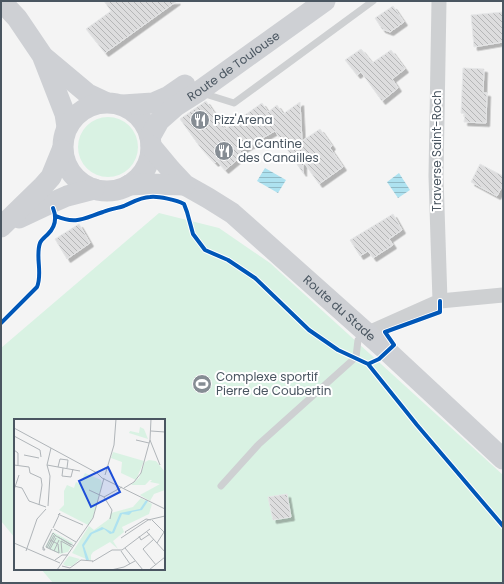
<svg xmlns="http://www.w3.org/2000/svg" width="504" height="584" viewBox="0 0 504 584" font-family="Poppins,sans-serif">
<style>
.grass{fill:#d9f2e3}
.water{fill:url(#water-rules)}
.building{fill:url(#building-back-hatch);stroke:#e5e6e7;filter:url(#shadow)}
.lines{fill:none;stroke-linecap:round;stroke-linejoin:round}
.service{stroke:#ced0d2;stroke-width:7}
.minor{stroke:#ced0d2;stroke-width:15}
.secondary{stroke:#ced0d4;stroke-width:21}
.cycleway-casing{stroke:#fff;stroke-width:6}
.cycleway{stroke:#0057b8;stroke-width:4}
.labels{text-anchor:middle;stroke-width:4;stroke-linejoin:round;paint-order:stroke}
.street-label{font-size:12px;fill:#4a5661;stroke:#fff}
.poi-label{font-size:12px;fill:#4a5661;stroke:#fff;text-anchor:start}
.inset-road{fill:none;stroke:#b0b5b9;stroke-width:1}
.view{fill:#1d4ed8;fill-opacity:0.15;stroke:#1d4ed8;stroke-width:2}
.inset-edge{fill:none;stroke:#4a5661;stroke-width:2}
</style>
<defs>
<pattern id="water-rules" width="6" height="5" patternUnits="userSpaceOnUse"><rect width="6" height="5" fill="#aee2f0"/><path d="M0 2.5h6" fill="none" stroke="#90bac6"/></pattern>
<pattern id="building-back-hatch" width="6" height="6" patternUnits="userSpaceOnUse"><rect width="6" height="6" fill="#ddddde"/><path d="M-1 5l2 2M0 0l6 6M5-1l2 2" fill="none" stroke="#b5b6b7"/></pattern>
<filter id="shadow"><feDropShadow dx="3.5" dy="3.5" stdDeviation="0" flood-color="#0004"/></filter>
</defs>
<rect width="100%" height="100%" fill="#f4f4f4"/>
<path class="grass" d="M78 147a30 30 0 1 1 60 0a30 30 0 1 1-60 0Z
M 159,213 L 219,228 L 270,263 L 503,475 L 503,583 L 53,583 L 41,569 L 164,569 L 164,420 L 15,420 L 15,538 L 1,521 L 1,348 Z"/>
<path class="water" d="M 265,168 L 286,180 L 278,193 L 257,181 Z
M 399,173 L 410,190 L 398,198 L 387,182 Z"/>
<path class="building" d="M 104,1 L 177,1 L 105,53 L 86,29 L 111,11 Z
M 393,6 L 404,22 L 390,32 L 382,29 L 375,18 Z
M 503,12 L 503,42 L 474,47 L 471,15 Z
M 361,49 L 372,63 L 391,50 L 405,69 L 392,79 L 398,88 L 382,101 L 361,72 L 357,75 L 345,60 Z
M 463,68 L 484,69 L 483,93 L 487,93 L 486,123 L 464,122 L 465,114 L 461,113 Z
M 206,101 L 225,129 L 262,103 L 268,112 L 277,105 L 283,114 L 300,102 L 302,141 L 320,129 L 332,146 L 330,148 L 343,167 L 319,184 L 305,164 L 303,165 L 303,173 L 275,131 L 240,151 L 243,155 L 225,170 L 217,161 L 215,163 L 200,147 L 180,119 Z
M 480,164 L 503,176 L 503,185 L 497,196 L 471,182 Z
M 393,214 L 402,230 L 389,239 L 393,245 L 373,258 L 368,251 L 360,256 L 350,240 Z
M 79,224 L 90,243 L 67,259 L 55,239 Z
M 287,494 L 291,517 L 273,520 L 268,497 Z"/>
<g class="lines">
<path class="service" d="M 202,93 L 234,103 L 373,1
M 221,486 L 259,444 L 356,357 L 358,340 L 366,334"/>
<path class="minor" d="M 439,1 L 436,176 L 440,301
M 366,334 L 440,301 L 503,295"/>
<g class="secondary">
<path d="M 1,1 L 17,18 L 42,55 L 65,114 L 67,127"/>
<path d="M 45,58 L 88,94 L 105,102"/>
<circle cx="107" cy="147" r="44"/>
<path d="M 123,105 L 153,103 L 169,96 L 185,85"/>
<path id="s1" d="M 150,137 L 159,121 L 176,106 L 198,92 L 325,1"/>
<path id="s2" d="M 151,146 L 171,170 L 185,185 L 208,198 L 232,213 L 387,351 L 503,459"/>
<path d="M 129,185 L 148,184 L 185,185"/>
<path d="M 19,218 L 51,203 L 67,196 L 94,189"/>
<path d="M 1,227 L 43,186 L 51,177 L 62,150"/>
</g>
<g class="cycleway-casing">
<path id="cycleway" d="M 56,216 C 76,225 84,218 103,212 C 110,209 118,208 124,206 C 133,202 141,197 150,197 C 158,196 177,200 184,204 L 187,212 L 193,234 L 205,250 L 228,260 L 255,278 L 309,330 L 338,350 L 368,364 L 379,359 L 394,345 L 385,332 L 440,312 L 440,301
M 1,323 L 37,287 C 43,273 35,257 40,243 C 41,240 45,237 48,234 C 56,226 57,218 53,208
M 368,364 L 417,425 L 503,526"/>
</g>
<use href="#cycleway" class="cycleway"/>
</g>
<defs>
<g id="restaurant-disc" transform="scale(1)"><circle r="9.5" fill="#868d94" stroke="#fff"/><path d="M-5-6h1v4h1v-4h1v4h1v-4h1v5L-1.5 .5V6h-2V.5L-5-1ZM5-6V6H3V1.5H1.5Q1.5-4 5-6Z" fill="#fff"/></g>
<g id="stadium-disc" transform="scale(1)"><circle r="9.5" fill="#868d94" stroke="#fff"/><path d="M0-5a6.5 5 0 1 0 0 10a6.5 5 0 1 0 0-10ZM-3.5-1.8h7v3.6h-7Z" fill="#fff"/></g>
</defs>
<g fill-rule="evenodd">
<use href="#restaurant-disc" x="200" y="120"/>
<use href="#restaurant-disc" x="224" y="151"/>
<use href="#stadium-disc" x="202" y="384"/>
</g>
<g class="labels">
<g class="street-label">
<text dy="4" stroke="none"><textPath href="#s1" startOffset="111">Route de Toulouse</textPath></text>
<text transform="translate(437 151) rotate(-90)" y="4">Traverse Saint-Roch</text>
<text dy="4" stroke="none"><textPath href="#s2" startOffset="250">Route du Stade</textPath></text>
</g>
<g class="poi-label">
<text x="214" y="124">Pizz'Arena</text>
<text x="238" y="148">La Cantine<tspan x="238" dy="14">des Canailles</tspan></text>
<text x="216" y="381">Complexe sportif<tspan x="216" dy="14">Pierre de Coubertin</tspan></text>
</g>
</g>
<g transform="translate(14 419)">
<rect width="151" height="151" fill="#f4f4f4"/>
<path d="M 126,8 L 130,10 L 134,20 L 115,14 L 116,12 L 125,14 ZM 99,33 L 130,42 L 122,61 L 107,54 L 108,43 L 97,39 ZM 135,41 L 142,42 L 151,53 L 151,61 L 136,61 L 131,66 L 117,66 L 125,59 L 131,43 ZM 71,54 L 87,61 L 88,65 L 79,98 L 74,106 L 45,91 L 50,86 L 50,72 L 53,66 L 60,69 L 62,63 L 66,65 ZM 55,137 L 66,140 L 58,147 L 52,147 L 49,145 Z" fill="#d9f2e3"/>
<path d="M 138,61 L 151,61 L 151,71 L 140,75 L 136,82 L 126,76 L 146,65 L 136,63 Z" fill="#d9f2e3"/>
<path d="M 39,113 L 59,124 L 54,133 L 46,135 L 31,128 Z" fill="#d9f2e3"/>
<path d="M 127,79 L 138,85 L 135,95 L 108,108 L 110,113 L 99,122 L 104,130 L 96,123 L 79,133 L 77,136 L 77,142 L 58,134 L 75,107 L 80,111 L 95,100 L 97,94 L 119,88 Z" fill="#d9f2e3"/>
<path d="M 132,81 L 134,82 L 128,91 L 118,93 L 115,96 L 108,95 L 100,114 L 96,115 L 90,110 L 78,115 L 70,127 L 75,141 L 72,141 L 68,126 L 76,114 L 88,108 L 98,113 L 106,94 L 126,90 Z" fill="#aee2f0"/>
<path class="inset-road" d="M 0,9 L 83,54 L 88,59 L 151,90M 137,12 L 151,13M 0,17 L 26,31 L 27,38M 122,21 L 135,24M 136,21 L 146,46M 0,31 L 4,34 L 4,46M 10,36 L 25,39M 0,46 L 15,48 L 16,54 L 27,59 L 28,66 L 25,86M 33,46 L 66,52M 44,48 L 46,40 L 54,41 L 53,49M 49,49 L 48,57 L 57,58 L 59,50M 91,56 L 100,26 L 102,0M 0,67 L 8,69 L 15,82 L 32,88M 110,69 L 120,63 L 127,54 L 136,21 L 137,0M 0,71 L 5,56M 75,71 L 90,78 L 98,91 L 96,100M 90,78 L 108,68M 34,87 L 36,57 L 33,46 L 37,29M 46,96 L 69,106M 138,101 L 150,113 L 143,124M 39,109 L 46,94 L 44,96M 40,110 L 62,123M 133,113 L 151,133M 112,114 L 111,113 L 132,100 L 137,101M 42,117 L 60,127M 125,117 L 127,121 L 136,115M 44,118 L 57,126M 42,119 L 36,130 L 32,128 L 39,114 L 42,117M 107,119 L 134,101 L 151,97M 140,120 L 129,130 L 142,146M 36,121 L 44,125 L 45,134 L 36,130M 0,124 L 46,144M 29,128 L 31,131 L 29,131 L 29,128 L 38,110M 33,129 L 40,116M 35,129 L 41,117M 111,129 L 129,151M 12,132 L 23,100 L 32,90M 40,132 L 45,121M 107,132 L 116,145M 48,134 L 47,122 L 58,128M 41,141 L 48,136 L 54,136M 78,143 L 98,131 L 108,131 L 136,110M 48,147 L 56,149 L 67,141 L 79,142M 43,151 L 79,99 L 90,59M 97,151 L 110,148 L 121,142M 135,151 L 151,138"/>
<path class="view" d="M 94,48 L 106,73 L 77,88 L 65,62 Z"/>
<rect width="151" height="151" class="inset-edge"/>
</g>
<rect width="504" height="584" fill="none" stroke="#4a5661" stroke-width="4"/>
</svg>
